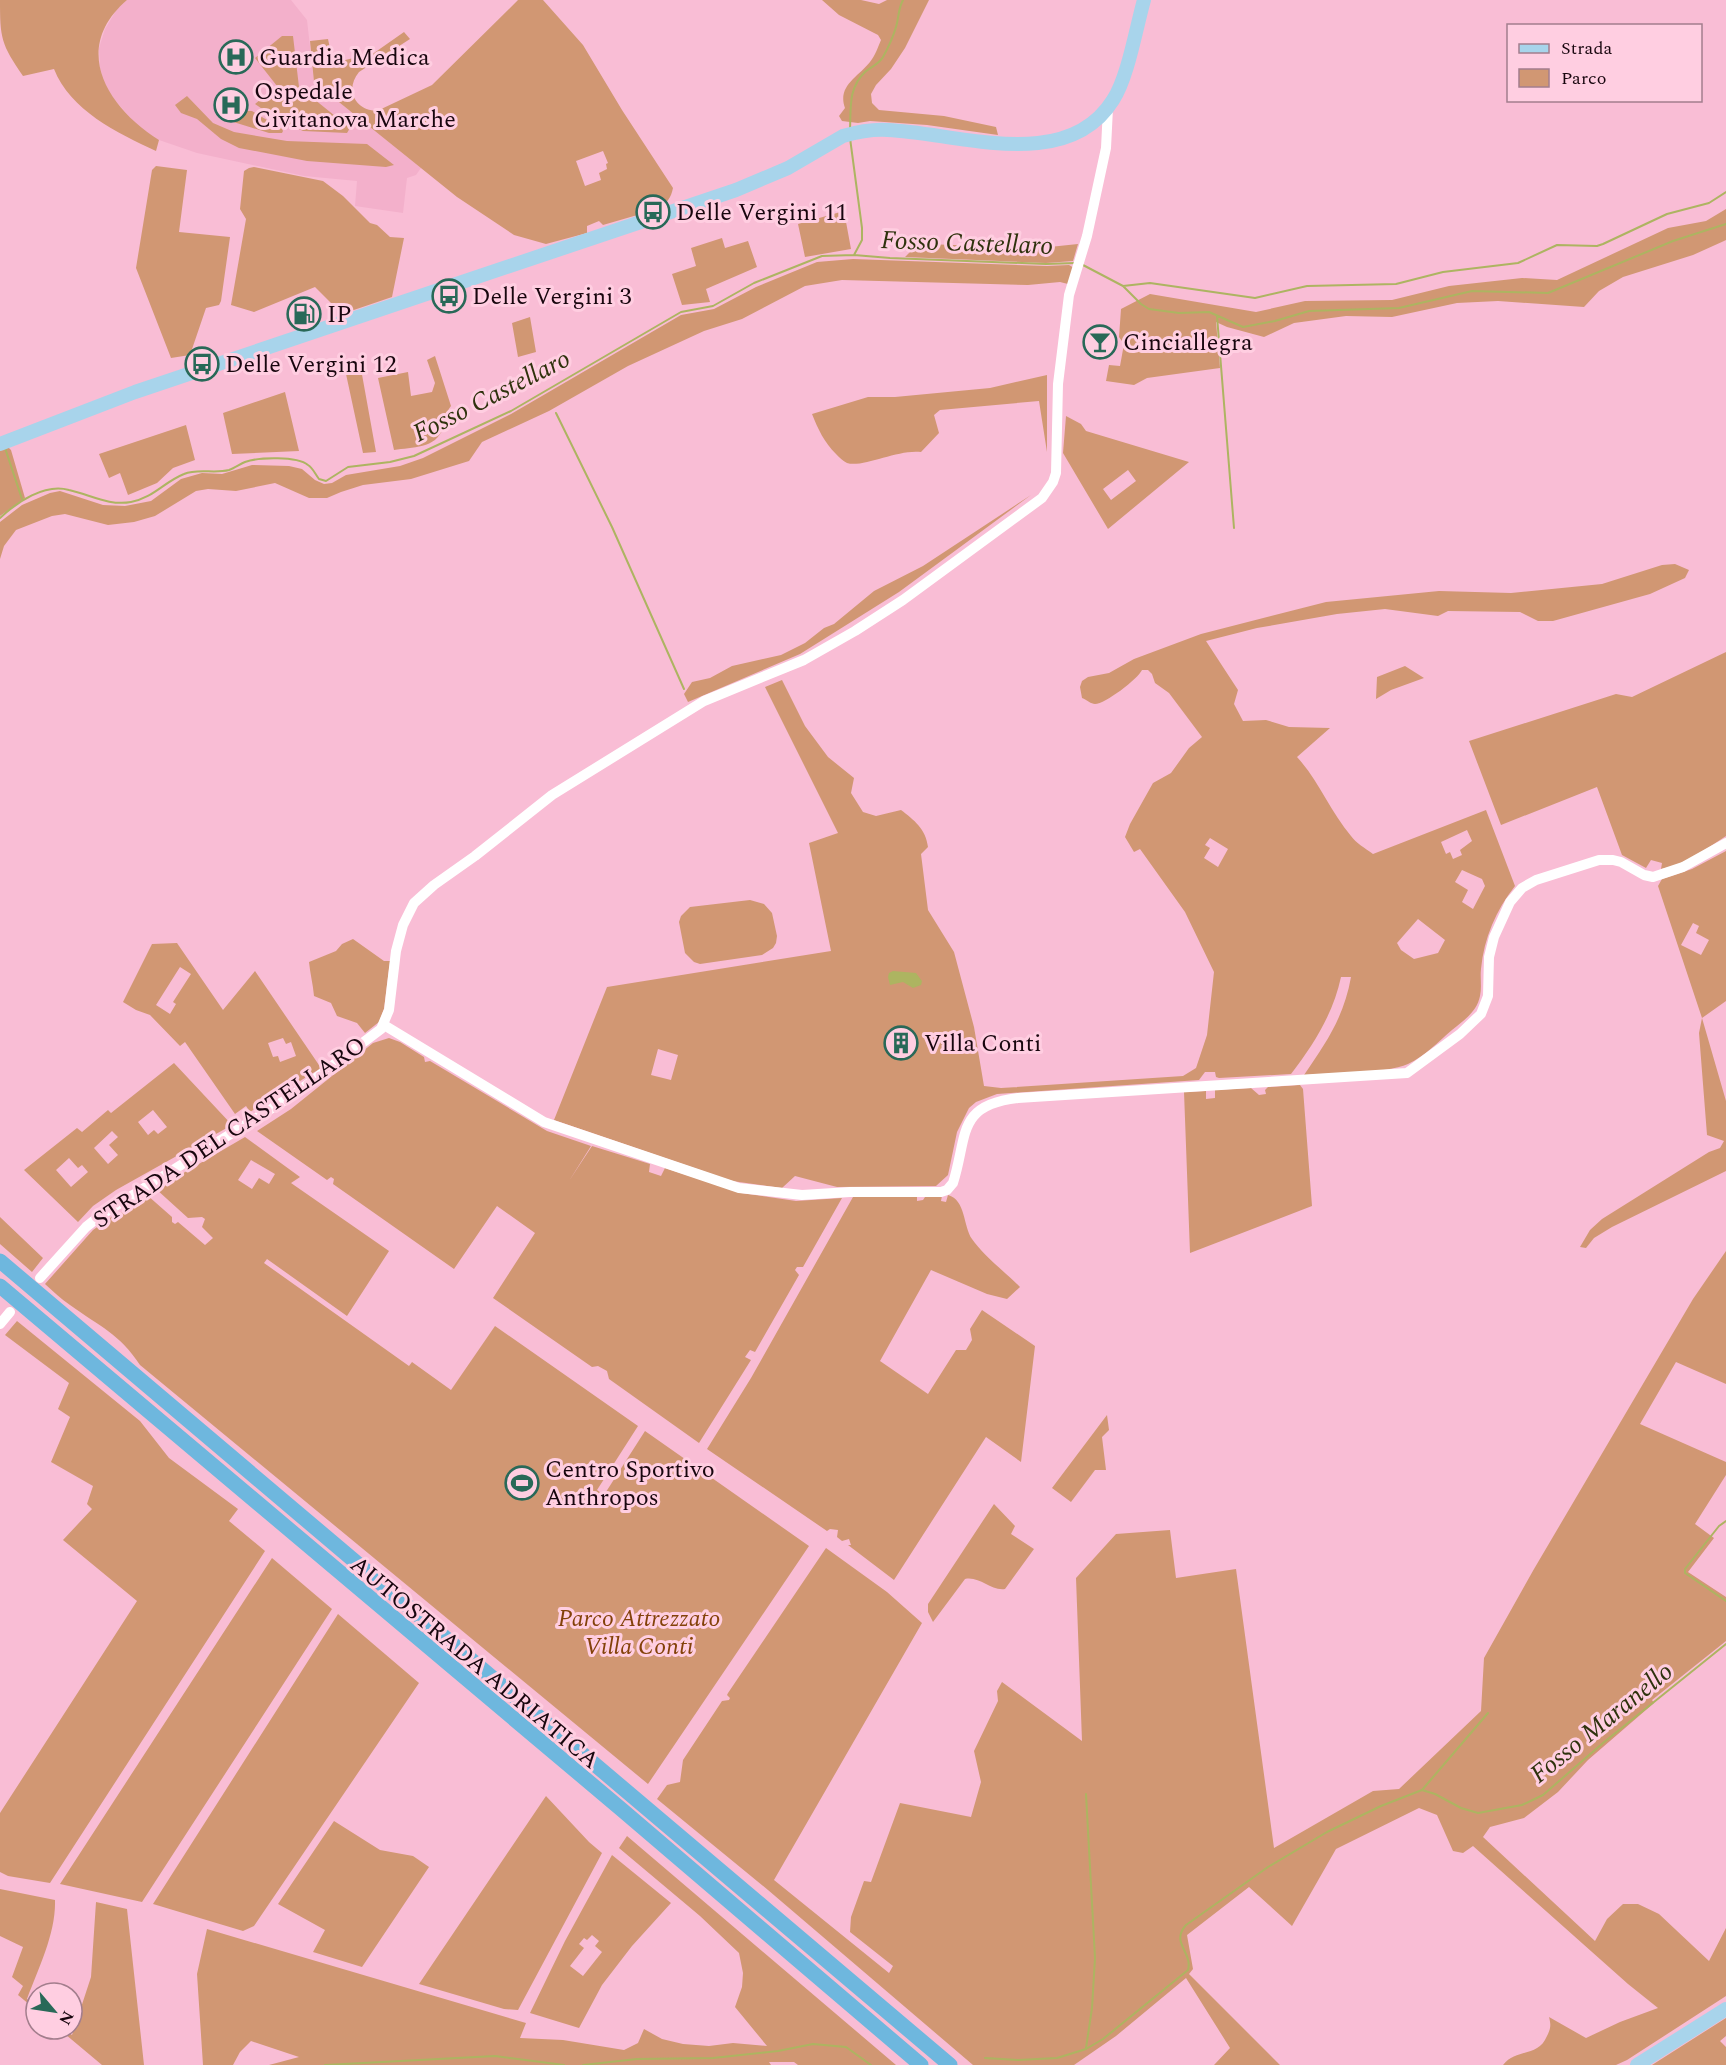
<svg xmlns="http://www.w3.org/2000/svg" width="1726" height="2065" viewBox="0 0 1726 2065" font-family="Spectral,serif">
<style>
.built{fill:#f3b0cb}
.green{fill:#d19773;fill-rule:evenodd}
.water{fill:#adb461}
.lines{fill:none;stroke-linecap:round;stroke-linejoin:round}
.stream{stroke:#adb461;stroke-width:2}
.minor{stroke:#fff;stroke-width:10}
.major{stroke:#a8d4eb;stroke-width:14}
.highway{stroke:#6eb7de;stroke-width:15}
.labels{text-anchor:middle;stroke-width:6;stroke-linejoin:round;paint-order:stroke}
.poi-label{font-size:24px;fill:#18060e;stroke:#ffcee1;text-anchor:start}
.street-label{font-size:24px;fill:#18060e;stroke:#ffcee1}
.park-label{font-size:24px;font-style:italic;fill:#834109;stroke:#ffcee1}
.water-label{font-size:26px;font-style:italic;fill:#2f320d;stroke:#ffcee1}
</style>
<rect width="100%" height="100%" fill="#f9bdd5"/>
<path class="built" d="M 127,0 L 291,0 L 307,20 L 314,82 L 421,168 L 416,175 L 407,178 L 403,213 L 355,206 L 357,181 L 304,176 L 197,153 L 159,140 L 140,129 L 113,98 L 104,84 L 100,68 L 99,48 L 105,29 L 117,9 Z"/>
<path class="green" d="M 0,0 L 127,0 C 70,49 108,108 159,140 L 156,151 C 117,133 70,110 54,69 L 23,76 C 1,44 0,38 0,0 Z
M 518,0 L 543,0 L 583,45 L 622,110 L 673,188 C 671,198 667,203 658,209 L 603,225 L 599,221 L 587,226 L 587,233 L 546,244 L 514,235 L 457,197 L 314,82 L 310,41 L 328,39 L 333,63 L 374,53 L 404,32 L 410,39 L 359,72 C 345,89 354,110 377,111 L 432,85 ZM 603,151 L 608,163 L 606,164 L 607,169 L 599,173 L 601,180 L 585,186 L 576,161 Z
M 822,0 L 861,0 L 879,4 L 887,0 L 929,0 L 905,48 L 891,69 L 876,85 L 871,94 L 872,103 L 879,110 L 944,116 L 996,127 L 998,135 L 927,125 L 870,121 L 858,123 L 842,121 L 839,116 L 845,108 C 837,86 858,77 870,62 C 875,56 878,47 881,40 L 878,35 L 839,15 Z
M 282,36 L 293,36 L 299,87 L 350,128 L 347,133 L 303,131 L 274,117 L 255,104 L 277,86 L 255,58 Z
M 187,96 L 213,123 L 234,132 L 287,141 L 367,144 L 394,165 L 386,167 L 307,161 L 239,148 L 221,139 L 197,119 L 181,113 L 175,105 Z
M 228,110 L 252,111 L 282,129 L 283,131 L 282,133 L 269,133 L 227,120 Z
M 156,166 L 187,170 L 179,232 L 230,237 L 221,301 L 219,305 L 206,308 L 190,355 L 171,358 L 136,268 L 152,170 Z
M 254,167 L 323,181 L 343,196 L 370,223 L 377,225 L 390,237 L 404,238 L 392,297 L 342,314 L 315,287 L 254,312 L 231,305 L 246,219 L 240,209 L 244,171 L 249,168 Z
M 1726,209 L 1726,240 L 1724,241 L 1693,255 L 1623,277 L 1599,291 L 1584,307 L 1498,301 L 1457,303 L 1392,317 L 1346,316 L 1294,323 L 1264,337 L 1227,327 L 1216,322 L 1220,368 L 1147,378 L 1134,385 L 1106,381 L 1109,365 L 1120,366 L 1124,344 L 1119,337 L 1121,309 L 1150,294 L 1256,312 L 1305,301 L 1392,300 L 1449,286 L 1522,278 L 1557,280 L 1668,228 L 1706,221 Z
M 844,211 L 851,249 L 805,257 L 798,224 Z
M 722,238 L 725,248 L 748,241 L 757,267 L 706,289 L 710,302 L 682,305 L 672,274 L 696,266 L 691,248 Z
M 925,244 L 1040,248 L 1078,244 L 1073,261 L 1046,263 L 905,257 L 914,248 Z
M 853,259 L 1047,266 L 1069,265 L 1076,269 L 1072,285 L 1060,282 L 1028,285 L 842,280 L 805,286 L 742,319 L 704,331 L 628,366 L 549,411 L 482,442 L 469,461 L 411,479 L 363,485 L 341,492 L 327,498 L 309,498 L 275,483 L 236,491 L 208,489 L 196,491 L 155,516 L 134,522 L 108,525 L 65,514 L 52,516 L 16,530 L 4,546 L 0,559 L 0,522 L 22,505 L 50,493 L 60,491 L 103,505 L 125,506 L 151,501 L 181,479 L 202,473 L 222,474 L 252,465 L 289,466 L 302,469 L 315,480 L 324,484 L 332,483 L 346,475 L 400,466 L 423,458 L 511,414 L 681,315 L 714,309 L 756,287 L 817,262 Z
M 530,317 L 536,352 L 518,357 L 512,323 Z
M 435,356 L 451,406 C 445,414 445,418 443,428 C 436,449 412,447 394,450 L 378,378 L 408,372 L 411,396 L 432,392 L 435,383 L 427,360 Z
M 361,369 L 376,452 L 363,453 L 346,374 Z
M 1047,375 L 1047,452 L 1039,401 L 940,410 L 934,415 L 939,433 L 921,452 C 898,449 863,468 847,463 C 843,461 839,457 836,454 C 824,442 818,429 812,414 L 868,397 L 895,397 L 990,388 Z
M 285,392 L 299,451 L 232,454 L 223,413 Z
M 1066,416 L 1081,424 L 1086,431 L 1189,462 L 1108,529 L 1063,453 ZM 1128,470 L 1136,481 L 1111,500 L 1103,489 Z
M 186,425 L 195,460 L 173,468 L 157,483 L 128,495 L 120,473 L 109,478 L 99,454 Z
M 8,447 L 11,450 L 25,498 L 0,516 L 0,451 Z
M 1031,495 L 899,592 L 800,654 L 688,702 L 684,694 L 692,682 L 710,678 L 732,666 L 781,655 L 805,643 L 824,628 L 834,624 L 874,591 L 923,566 Z
M 1675,564 L 1689,570 L 1685,578 L 1650,594 L 1553,621 L 1538,621 L 1520,612 L 1448,611 L 1438,616 L 1385,609 L 1337,614 L 1257,628 L 1206,641 L 1238,690 L 1234,704 L 1243,721 L 1266,720 L 1289,727 L 1330,728 L 1297,757 C 1319,781 1330,811 1351,836 C 1356,843 1365,848 1373,854 L 1486,810 L 1515,886 C 1496,910 1484,938 1481,969 C 1480,978 1482,987 1480,996 C 1477,1012 1463,1021 1452,1030 C 1438,1042 1425,1056 1408,1064 C 1385,1074 1331,1073 1304,1075 C 1326,1043 1344,1017 1351,977 L 1341,977 C 1333,1014 1314,1044 1291,1074 L 1219,1078 L 1216,1077 L 1215,1072 L 1205,1072 L 1199,1080 L 997,1094 L 976,1102 L 969,1108 L 957,1132 L 948,1175 L 936,1186 L 837,1187 L 795,1176 L 782,1188 L 732,1181 L 554,1120 L 607,987 L 831,951 L 809,843 L 838,833 L 765,687 L 782,680 L 805,726 L 828,757 L 854,778 L 851,793 L 863,812 L 876,816 L 901,810 C 914,820 926,829 928,847 L 921,854 L 928,910 L 954,952 L 974,1027 L 984,1086 L 1001,1088 L 1183,1076 L 1196,1068 L 1207,1035 L 1214,972 L 1185,912 L 1140,849 L 1134,852 L 1125,837 L 1130,824 L 1153,783 L 1171,773 L 1189,748 L 1202,737 L 1169,693 L 1155,683 L 1152,674 L 1148,670 L 1142,670 C 1138,679 1105,704 1095,704 C 1091,704 1087,700 1082,698 L 1080,687 L 1082,681 L 1088,677 L 1109,673 L 1134,659 L 1201,634 L 1326,602 L 1439,591 L 1511,593 L 1602,584 L 1662,565 ZM 1467,830 L 1472,841 L 1460,850 L 1462,855 L 1453,859 L 1450,852 L 1446,854 L 1441,842 ZM 1210,838 L 1228,849 L 1218,867 L 1204,858 L 1210,848 L 1205,845 ZM 1462,870 L 1482,879 L 1485,886 L 1473,909 L 1462,902 L 1468,890 L 1455,882 ZM 1418,919 L 1445,940 L 1438,953 L 1414,959 L 1401,950 L 1397,943 ZM 658,1049 L 678,1055 L 671,1080 L 651,1075 Z
M 1726,652 L 1726,836 C 1706,849 1685,865 1661,869 L 1662,863 L 1651,860 L 1646,868 L 1622,855 L 1597,787 L 1501,825 L 1469,741 L 1616,694 L 1632,697 Z
M 1405,666 L 1424,678 L 1391,690 L 1376,699 L 1377,677 Z
M 1726,851 L 1726,1001 L 1702,1018 L 1726,1101 L 1726,1171 L 1612,1227 L 1594,1238 L 1586,1248 L 1580,1247 L 1590,1230 L 1602,1219 L 1709,1152 L 1720,1148 L 1724,1141 L 1707,1135 L 1699,1033 L 1702,1018 L 1658,886 L 1662,879 L 1692,869 ZM 1693,923 L 1699,926 L 1696,933 L 1709,940 L 1701,955 L 1681,945 Z
M 750,900 L 764,904 L 772,913 L 777,936 L 776,943 L 773,948 L 762,955 L 700,964 L 694,962 L 685,953 L 679,922 L 681,916 L 690,907 Z
M 353,939 L 384,961 L 390,961 L 384,1009 L 379,1022 L 365,1033 L 357,1023 L 337,1016 L 331,1003 L 314,996 C 313,984 310,973 309,962 L 336,951 L 342,944 Z
M 177,943 L 223,1010 L 255,971 L 321,1068 L 250,1112 L 246,1106 L 235,1114 L 185,1042 L 180,1046 L 150,1015 L 136,1010 L 123,1002 L 152,944 ZM 180,967 L 191,974 L 173,1002 L 176,1004 L 170,1014 L 156,1005 ZM 283,1038 L 286,1044 L 291,1042 L 296,1056 L 280,1062 L 278,1056 L 273,1057 L 268,1043 Z
M 389,1038 L 400,1042 L 424,1057 L 425,1062 L 430,1061 L 547,1131 L 591,1146 L 569,1181 L 592,1146 L 650,1164 L 649,1172 L 661,1176 L 665,1168 L 741,1193 L 796,1201 L 842,1198 L 803,1267 L 797,1267 L 795,1270 L 799,1275 L 755,1352 L 750,1350 L 745,1357 L 751,1360 L 699,1443 L 609,1379 L 607,1371 L 598,1366 L 592,1367 L 493,1298 L 535,1233 L 497,1206 L 454,1269 L 333,1184 L 334,1179 L 331,1177 L 327,1180 L 257,1131 L 291,1109 L 373,1043 Z
M 174,1063 L 232,1125 L 116,1190 L 93,1206 L 78,1222 L 24,1170 L 77,1128 L 82,1132 L 108,1110 L 111,1113 ZM 153,1110 L 167,1127 L 158,1134 L 154,1130 L 148,1135 L 138,1122 ZM 112,1131 L 118,1137 L 109,1145 L 118,1155 L 108,1164 L 94,1148 ZM 69,1158 L 78,1168 L 82,1165 L 88,1172 L 71,1187 L 56,1170 Z
M 1300,1085 L 1303,1089 L 1312,1206 L 1190,1253 L 1184,1092 L 1206,1091 L 1206,1099 L 1215,1098 L 1215,1090 L 1251,1088 L 1259,1095 L 1266,1094 L 1265,1090 L 1268,1087 Z
M 245,1137 L 300,1177 L 291,1183 L 389,1251 L 347,1316 L 267,1259 L 264,1263 L 409,1366 L 412,1362 L 451,1390 L 495,1326 L 638,1426 L 597,1490 L 604,1495 L 645,1431 L 809,1546 L 648,1784 L 140,1365 C 120,1334 99,1326 70,1305 C 61,1299 53,1291 45,1284 L 93,1230 L 117,1213 L 128,1212 L 131,1209 L 130,1205 L 147,1195 L 172,1217 L 172,1222 L 175,1224 L 178,1222 L 205,1245 L 213,1238 L 202,1227 L 205,1219 L 202,1217 L 188,1218 L 156,1189 ZM 251,1160 L 275,1174 L 269,1184 L 259,1178 L 252,1189 L 238,1180 Z
M 948,1195 C 966,1200 963,1226 972,1239 C 982,1254 1007,1274 1020,1287 L 1007,1299 L 987,1294 L 931,1270 L 880,1361 L 928,1394 L 956,1350 L 966,1350 L 972,1340 L 970,1329 L 982,1310 L 1035,1346 L 1021,1462 L 986,1437 L 894,1580 L 848,1545 L 851,1545 L 849,1539 L 842,1541 L 837,1537 L 838,1530 L 830,1529 L 827,1531 L 707,1449 L 751,1378 L 853,1197 L 917,1197 L 917,1201 L 923,1200 L 925,1197 L 942,1196 L 941,1201 L 946,1202 Z
M 0,1217 L 43,1258 L 32,1272 L 0,1244 Z
M 1726,1251 L 1726,1384 L 1676,1362 L 1640,1424 L 1726,1462 L 1726,1475 L 1695,1524 L 1714,1538 L 1688,1572 L 1726,1597 L 1726,1641 L 1652,1700 L 1654,1703 L 1588,1760 L 1558,1792 L 1524,1818 L 1490,1827 L 1483,1837 L 1595,1941 L 1607,1919 L 1623,1904 L 1638,1904 L 1659,1914 L 1709,1961 L 1726,1928 L 1726,1996 L 1627,2060 L 1616,2065 L 1503,2065 C 1516,2048 1538,2058 1547,2036 C 1551,2028 1551,2025 1549,2017 L 1586,2038 L 1620,2022 L 1658,2008 L 1628,1984 L 1473,1846 L 1463,1853 L 1453,1851 L 1437,1815 L 1419,1808 L 1336,1849 L 1292,1926 L 1249,1887 L 1187,1935 L 1193,1969 L 1189,1974 L 1280,2065 L 1214,2065 L 1230,2048 L 1186,1978 L 1116,2036 L 1074,2065 L 973,2065 L 768,1890 L 657,1799 L 667,1785 L 680,1782 L 683,1760 L 722,1701 L 729,1700 L 730,1698 L 727,1695 L 728,1693 L 826,1548 L 887,1592 L 922,1623 L 774,1880 L 889,1973 L 893,1966 L 850,1932 L 851,1917 L 864,1881 L 871,1882 L 900,1803 L 971,1817 L 981,1782 L 974,1751 L 998,1701 L 997,1691 L 1002,1682 L 1082,1741 L 1076,1578 L 1116,1534 L 1170,1530 L 1176,1578 L 1236,1569 L 1274,1848 L 1373,1791 L 1399,1789 L 1481,1711 L 1484,1658 L 1534,1569 L 1693,1299 Z
M 17,1321 L 140,1421 L 169,1458 L 238,1509 L 229,1521 L 265,1551 L 50,1883 L 8,1876 L 0,1872 L 0,1813 L 137,1601 L 63,1540 L 92,1509 L 87,1504 L 93,1486 L 51,1462 L 70,1417 L 58,1409 L 69,1383 L 5,1335 Z
M 1107,1415 L 1109,1430 L 1102,1437 L 1106,1470 L 1095,1470 L 1071,1502 L 1052,1488 Z
M 994,1504 L 1015,1526 L 1011,1534 L 1034,1549 L 1005,1589 C 990,1591 980,1576 965,1579 L 933,1622 L 928,1612 L 928,1604 Z
M 272,1558 L 332,1609 L 142,1902 L 60,1884 Z
M 338,1614 L 419,1683 L 254,1926 L 243,1931 L 153,1904 Z
M 546,1796 L 589,1842 L 602,1853 L 518,2010 L 504,2009 L 419,1984 Z
M 334,1821 L 380,1850 L 413,1856 L 429,1867 L 362,1967 L 313,1952 L 325,1930 L 278,1904 Z
M 627,1836 L 896,2065 L 798,2065 L 794,2062 L 769,2062 L 771,2065 L 269,2065 L 299,2057 L 251,2041 L 240,2052 L 233,2065 L 203,2065 L 197,1974 L 207,1929 L 526,2023 L 520,2038 L 563,2040 L 624,2050 L 638,2043 L 644,2029 L 662,2039 L 683,2044 L 709,2046 L 733,2043 L 767,2046 L 735,2007 L 742,1987 L 743,1973 L 739,1953 L 700,1916 L 619,1848 Z
M 612,1855 L 671,1903 L 632,1946 L 602,1985 L 579,2028 L 530,2013 L 565,1941 ZM 592,1935 L 599,1941 L 595,1946 L 602,1952 L 583,1976 L 570,1966 L 584,1948 L 579,1944 L 584,1938 L 587,1940 Z
M 0,1889 L 55,1900 C 56,1933 39,1967 27,1999 L 36,2006 L 36,2010 L 18,1995 L 23,1986 L 12,1977 L 23,1947 L 0,1936 Z
M 96,1902 L 127,1909 L 144,2065 L 102,2065 L 59,2029 L 64,2029 L 72,2035 L 91,1977 Z
M 1726,2018 L 1726,2036 L 1720,2041 L 1726,2047 L 1726,2065 L 1652,2065 Z"/>
<path class="water" d="M 893,971 L 916,973 L 922,981 L 921,985 L 913,988 L 903,982 L 890,985 L 888,977 L 889,973 Z"/>
<g class="lines">
<path class="stream" d="M 850,130 C 851,108 848,88 865,72 C 871,67 879,64 883,57 C 888,48 893,37 896,27 C 899,17 898,9 903,0
M 850,138 L 862,228 L 862,240 L 854,255
M 1083,265 L 1123,286 L 1141,304 L 1149,309 L 1179,313 L 1209,312 L 1243,327 L 1275,321 L 1309,311 L 1399,308 L 1472,291 L 1548,293 L 1673,241 L 1726,224
M 1123,286 L 1150,283 L 1255,298 L 1307,286 L 1396,284 L 1443,272 L 1518,263 L 1557,245 L 1597,246 L 1603,244 L 1667,214 L 1709,203 L 1726,192
M 1217,316 L 1234,528
M 556,413 L 612,527 L 684,689
M 5,448 L 22,499
M 0,518 C 17,502 45,483 69,490 C 91,495 109,506 131,502 C 153,498 164,482 184,474 C 198,468 214,474 229,470 C 235,468 240,464 245,462 C 259,457 297,456 308,465 C 313,468 315,474 319,479 L 326,481 L 348,467 L 390,462 L 414,456 L 511,411 L 681,312 L 713,306 L 754,283 L 822,256 L 854,255 L 890,258 L 1046,264 L 1075,263
M 1726,1521 L 1719,1526 L 1685,1569 L 1685,1573 L 1726,1601
M 1422,1790 L 1435,1794 L 1461,1808 L 1478,1813 L 1522,1805 L 1543,1795 L 1603,1743 L 1726,1644
M 1086,2048 L 1092,2008 L 1095,1958 L 1086,1794
M 985,2058 L 1018,2060 L 1057,2058 L 1086,2049 L 1103,2039 L 1188,1970 C 1193,1952 1170,1943 1186,1925 L 1268,1867 L 1327,1832 L 1381,1806 L 1422,1790 L 1488,1713
M 325,2065 L 495,2056 L 564,2065
M 583,2065 L 637,2059 L 713,2058 L 778,2051 L 813,2044 L 846,2047 L 871,2065"/>
<path class="minor" d="M 384,1025 L 544,1122 L 739,1188 L 802,1195 L 850,1192 L 941,1192 L 947,1190 L 953,1183 C 968,1136 956,1105 1018,1098 L 1407,1073 L 1460,1034 L 1481,1014 L 1488,996 L 1489,957 L 1494,937 L 1510,902 L 1522,888 L 1536,880 L 1599,860 L 1613,860 L 1621,862 L 1644,875 L 1653,877 L 1683,867 L 1726,843
M 40,1278 L 86,1227 L 101,1215 L 296,1093 L 381,1029 L 389,1010 L 396,951 L 403,925 L 414,903 L 434,885 L 475,856 L 552,795 L 704,701 L 804,660 L 855,631 L 903,600 L 1042,498 L 1053,482 L 1056,473 L 1058,384 L 1069,295 L 1087,236 L 1106,148 L 1108,108
M 0,1324 L 10,1312"/>
<path class="major" d="M 0,444 L 135,392 L 736,190 L 788,168 L 843,136 C 857,132 872,129 888,130 C 958,133 1067,174 1113,100 C 1128,77 1136,28 1144,0
M 1637,2065 L 1726,2009"/>
<path class="highway" d="M 0,1261 L 950,2065
M 0,1286 L 621,1809 L 921,2065"/>
</g>
<defs>
<g id="hospital-ring" transform="scale(1.725)"><circle r="9.5" fill="#ffcee1" stroke="#296958" stroke-width="1.5"/><path d="M-5-5h3v3.5h4V-5h3V5h-3V1.5h-4V5h-3Z" fill="#296958"/></g>
<g id="bus-ring" transform="scale(1.725)"><circle r="9.5" fill="#ffcee1" stroke="#296958" stroke-width="1.5"/><path d="M-5-6H5V4H4V6H2V4H-2V6H-4V4H-5ZM-3.5-4V0h7V-4ZM-3.5 1.2v1.5H-2V1.2ZM2 1.2v1.5H3.5V1.2Z" fill="#296958"/></g>
<g id="fuel-ring" transform="scale(1.725)"><circle r="9.5" fill="#ffcee1" stroke="#296958" stroke-width="1.5"/><path d="M-5.5-6h7V0h2V4h1.3V-2.5L3-4.5l.8-.8L6-3V5H2.5V1h-1V6h-7ZM-4.2-4.7v3.2H.2V-4.7Z" fill="#296958"/></g>
<g id="bar-ring" transform="scale(1.725)"><circle r="9.5" fill="#ffcee1" stroke="#296958" stroke-width="1.5"/><path d="M-6-5H6L.8 .8V4.5H3.5V6h-7V4.5H-.8V.8Z" fill="#296958"/></g>
<g id="building-ring" transform="scale(1.725)"><circle r="9.5" fill="#ffcee1" stroke="#296958" stroke-width="1.5"/><path d="M-4-6H4V6H1V3H-1V6H-4ZM-2.5-4.3h1.7v1.8h-1.7ZM.8-4.3h1.7v1.8H.8ZM-2.5-1h1.7V.8h-1.7ZM.8-1h1.7V.8H.8Z" fill="#296958"/></g>
<g id="stadium-ring" transform="scale(1.725)"><circle r="9.5" fill="#ffcee1" stroke="#296958" stroke-width="1.5"/><path d="M0-5a6.5 5 0 1 0 0 10a6.5 5 0 1 0 0-10ZM-3.5-1.8h7v3.6h-7Z" fill="#296958"/></g>
</defs>
<g fill-rule="evenodd">
<use href="#hospital-ring" x="236" y="57"/>
<use href="#hospital-ring" x="231" y="105"/>
<use href="#bus-ring" x="653" y="212"/>
<use href="#bus-ring" x="449" y="296"/>
<use href="#fuel-ring" x="304" y="314"/>
<use href="#bar-ring" x="1100" y="342"/>
<use href="#bus-ring" x="202" y="364"/>
<use href="#building-ring" x="901" y="1043"/>
<use href="#stadium-ring" x="522" y="1483"/>
</g>
<g class="labels">
<g class="poi-label">
<text x="259" y="65">Guardia Medica</text>
<text x="254" y="99">Ospedale<tspan x="254" dy="28">Civitanova Marche</tspan></text>
<text x="676" y="220">Delle Vergini 11</text>
<text x="472" y="304">Delle Vergini 3</text>
<text x="327" y="322">IP</text>
<text x="1123" y="350">Cinciallegra</text>
<text x="225" y="372">Delle Vergini 12</text>
<text x="924" y="1051">Villa Conti</text>
<text x="545" y="1477">Centro Sportivo<tspan x="545" dy="28">Anthropos</tspan></text>
</g>
<g class="street-label">
<text transform="translate(229 1132) rotate(-34)" y="8">STRADA DEL CASTELLARO</text>
<text transform="translate(475 1662) rotate(40)" y="8">AUTOSTRADA ADRIATICA</text>
</g>
<g class="park-label">
<text x="639" y="1626">Parco Attrezzato<tspan x="639" dy="28">Villa Conti</tspan></text>
</g>
<g class="water-label">
<text transform="translate(967 242) rotate(2)" y="9">Fosso Castellaro</text>
<text transform="translate(491 395) rotate(-27)" y="9">Fosso Castellaro</text>
<text transform="translate(1601 1722) rotate(-39)" y="9">Fosso Maranello</text>
</g>
</g>
<rect x="1507" y="24" width="195" height="78" fill="#ffcee1" stroke="#a37e8d" stroke-width="1.5"/>
<rect x="1519" y="44" width="30" height="9" fill="#a8d4eb" stroke="#a37e8d" stroke-width="1.5"/>
<text x="1561" y="54" font-size="18" fill="#18060e">Strada</text>
<rect x="1519" y="69" width="30" height="18" fill="#d19773" stroke="#a37e8d" stroke-width="1.5"/>
<text x="1561" y="84" font-size="18" fill="#18060e">Parco</text>
<g transform="translate(54 2011) rotate(119)"><circle r="28" fill="#ffcee1" stroke="#a37e8d" stroke-width="1.5"/>
<path d="M0-4.5L10 22L0 15L-10 22Z" fill="#296958"/>
<text y="-9" font-size="16" font-weight="bold" text-anchor="middle" fill="#18060e">N</text>
</g>
</svg>
